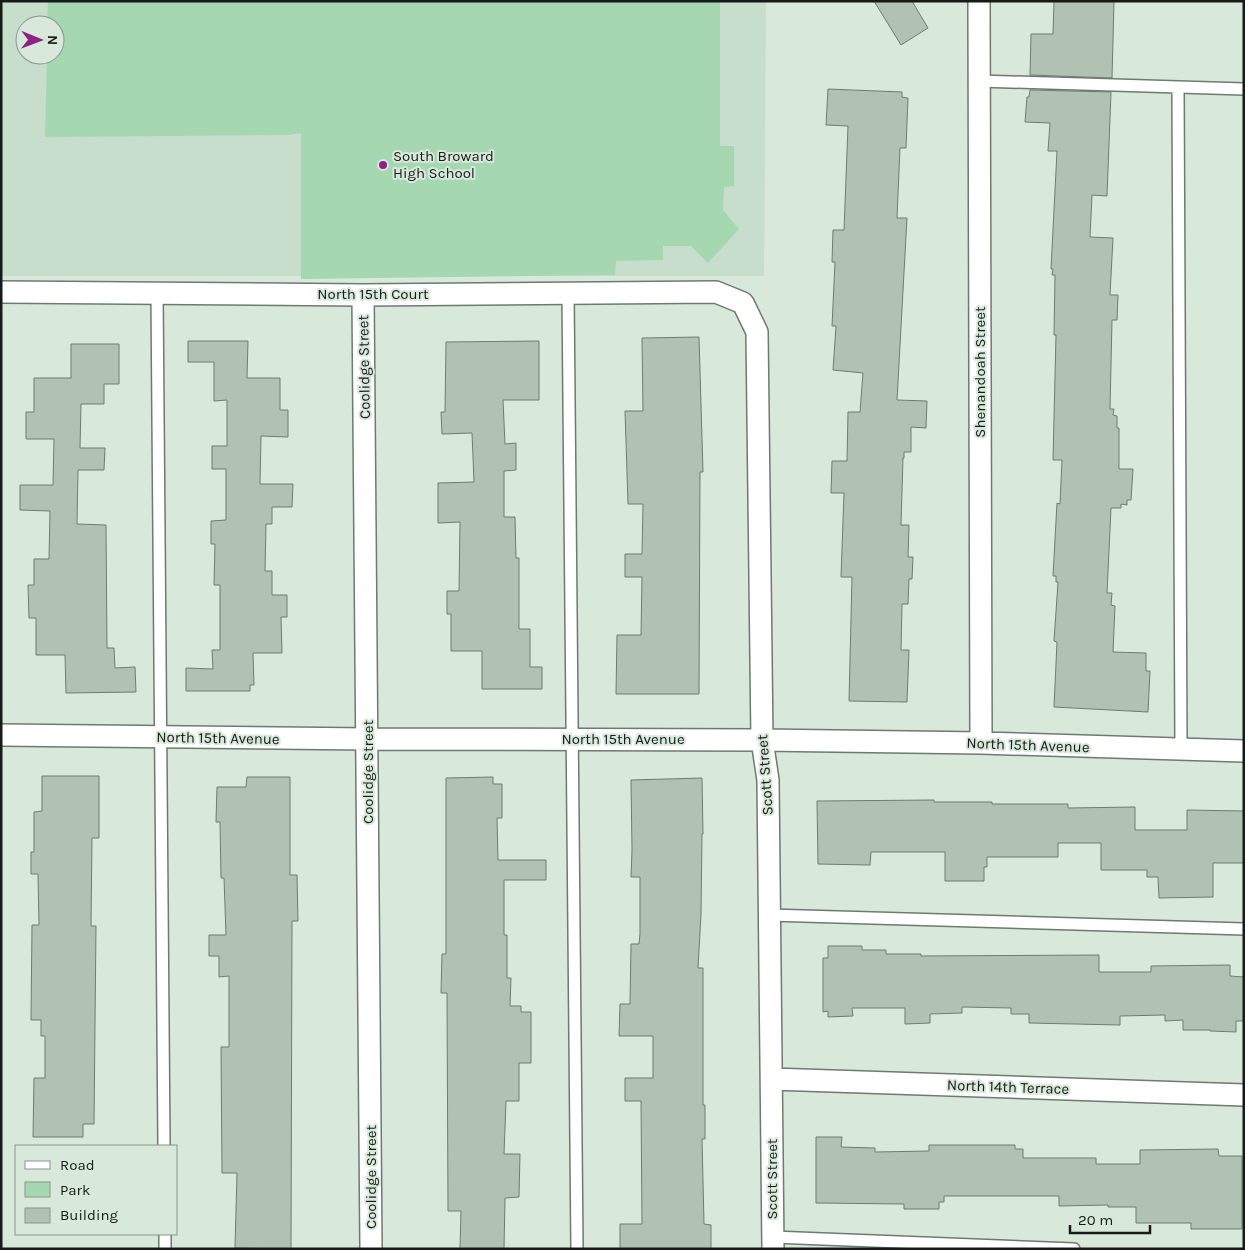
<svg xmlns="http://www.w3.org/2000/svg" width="1245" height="1250" viewBox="0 0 1245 1250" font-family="Karla,sans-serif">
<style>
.built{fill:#c6decb;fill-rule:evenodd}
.green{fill:#a5d7b1}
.building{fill:#b1c2b5;stroke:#6e7d71}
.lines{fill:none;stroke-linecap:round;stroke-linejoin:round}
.service-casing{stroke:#6c7b6f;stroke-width:14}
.minor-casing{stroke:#6c7b6f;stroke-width:24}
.service{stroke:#fff;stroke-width:11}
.minor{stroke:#fff;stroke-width:21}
.poi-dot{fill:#8f2285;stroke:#d8e8db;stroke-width:2}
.labels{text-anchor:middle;stroke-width:4;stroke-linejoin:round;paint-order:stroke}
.poi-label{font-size:15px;fill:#151b16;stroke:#d8e8db;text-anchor:start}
.street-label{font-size:15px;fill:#151b16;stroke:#d8e8db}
</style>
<rect width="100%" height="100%" fill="#d8e8db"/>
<path class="built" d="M 1,1 L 766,1 L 764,276 L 1,276 ZM 25,25 L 55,25 L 55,55 L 25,55 Z"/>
<path class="green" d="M 48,1 L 720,1 L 720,146 L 734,146 L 734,186 L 724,187 L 723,210 L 739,229 L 708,263 L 691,246 L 663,246 L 663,260 L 616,261 L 615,275 L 301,279 L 301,133 L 289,135 L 45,137 L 47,55 L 55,55 L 55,25 L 47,25 Z"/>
<path class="building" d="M 874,1 L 912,1 L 928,28 L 901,45 Z
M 1054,1 L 1114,1 L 1112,78 L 1030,75 L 1031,34 L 1053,34 Z
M 828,89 L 902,92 L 902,97 L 908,98 L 906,148 L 900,148 L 897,218 L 907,218 L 897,400 L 927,401 L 926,428 L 911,427 L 911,452 L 904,452 L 904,458 L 903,458 L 901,525 L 909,525 L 908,557 L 913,557 L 912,579 L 909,579 L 908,604 L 902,604 L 901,650 L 909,650 L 907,702 L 849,701 L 852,577 L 841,577 L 844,493 L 831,493 L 832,461 L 847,461 L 848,412 L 860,412 L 863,373 L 833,370 L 836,326 L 832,326 L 835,262 L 832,262 L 833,230 L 844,230 L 848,126 L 826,125 Z
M 1030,90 L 1111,92 L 1107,196 L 1092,195 L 1090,237 L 1113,238 L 1110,295 L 1118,295 L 1117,320 L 1112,320 L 1110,409 L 1114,409 L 1113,415 L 1117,416 L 1117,428 L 1119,428 L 1119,469 L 1133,469 L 1131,500 L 1127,500 L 1127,505 L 1121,504 L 1121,508 L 1111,508 L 1107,593 L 1112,593 L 1111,605 L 1115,606 L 1113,652 L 1146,653 L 1146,671 L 1150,671 L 1148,712 L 1054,707 L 1057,642 L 1054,641 L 1058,582 L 1056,582 L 1056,576 L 1053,576 L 1057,503 L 1060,504 L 1062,460 L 1053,460 L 1056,335 L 1054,335 L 1055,275 L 1052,275 L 1053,269 L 1051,269 L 1057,151 L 1048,151 L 1050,123 L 1025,122 L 1027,97 L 1029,97 Z
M 699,337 L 703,472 L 700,472 L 699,694 L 616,694 L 617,635 L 641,635 L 642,577 L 625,577 L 625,554 L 642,554 L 643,504 L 628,504 L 625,411 L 643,411 L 642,338 Z
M 188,341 L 248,341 L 247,378 L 280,378 L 280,410 L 288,410 L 288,437 L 261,436 L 260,484 L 293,484 L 292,507 L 272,507 L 272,524 L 266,524 L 265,571 L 272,571 L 272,595 L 287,595 L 287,617 L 281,617 L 282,653 L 253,653 L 254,685 L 250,685 L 250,691 L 186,691 L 186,668 L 213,669 L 212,650 L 220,650 L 220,585 L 214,585 L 215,544 L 211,544 L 211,521 L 226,520 L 226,469 L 212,469 L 212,446 L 227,446 L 227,400 L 214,401 L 214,362 L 188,362 Z
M 539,341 L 539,400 L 503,400 L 505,444 L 516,443 L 516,470 L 504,471 L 504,517 L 515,517 L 516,558 L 519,558 L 519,629 L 530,629 L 530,667 L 542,667 L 542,689 L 482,689 L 482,651 L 451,651 L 451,614 L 447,614 L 447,591 L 459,591 L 460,522 L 438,523 L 438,483 L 474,482 L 472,433 L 442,434 L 441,412 L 445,412 L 446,342 Z
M 71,344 L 119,344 L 119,384 L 104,384 L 104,404 L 81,404 L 80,448 L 105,448 L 104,470 L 78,470 L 77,524 L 106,525 L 107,648 L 114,648 L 115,668 L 135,667 L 136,692 L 66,693 L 65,655 L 36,655 L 36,618 L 29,618 L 28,585 L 34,585 L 34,559 L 49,559 L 50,511 L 20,510 L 20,485 L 53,485 L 54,439 L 26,439 L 26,412 L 34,412 L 34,378 L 71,378 Z
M 42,776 L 99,776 L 99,838 L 92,838 L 91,926 L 96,926 L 94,1124 L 83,1124 L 83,1137 L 33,1137 L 34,1078 L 45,1078 L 45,1036 L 41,1036 L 41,1020 L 31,1020 L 32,925 L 39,925 L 38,874 L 31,874 L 31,852 L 34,852 L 34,812 L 42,811 Z
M 247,777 L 290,777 L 290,875 L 297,875 L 298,921 L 292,921 L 291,1249 L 235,1248 L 237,1173 L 222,1173 L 221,1047 L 229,1047 L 229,976 L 219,977 L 219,956 L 209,956 L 209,935 L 226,935 L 224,878 L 221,878 L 220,822 L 216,822 L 217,787 L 246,787 Z
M 493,777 L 493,784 L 502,784 L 502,818 L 497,818 L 498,860 L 546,860 L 546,880 L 504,880 L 504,935 L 507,935 L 507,978 L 511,978 L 510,1006 L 521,1006 L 521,1012 L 531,1012 L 531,1063 L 519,1063 L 519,1101 L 506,1101 L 504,1154 L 520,1154 L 519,1197 L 505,1198 L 504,1249 L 460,1249 L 461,1211 L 448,1211 L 447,993 L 441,993 L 442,954 L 446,954 L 446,778 Z
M 702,778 L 703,834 L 702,834 L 701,914 L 698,968 L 703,968 L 703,1105 L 705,1105 L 705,1139 L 702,1139 L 704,1224 L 711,1225 L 711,1249 L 620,1249 L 620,1224 L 642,1224 L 641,1101 L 625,1101 L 625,1078 L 653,1078 L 653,1036 L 619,1036 L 620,1004 L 630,1004 L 631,944 L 639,944 L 640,934 L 640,877 L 631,877 L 632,850 L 631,780 Z
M 934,800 L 934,802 L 992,802 L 992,804 L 1068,804 L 1068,808 L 1135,807 L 1135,830 L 1187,830 L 1187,810 L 1244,811 L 1244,863 L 1213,863 L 1213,897 L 1159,898 L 1158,877 L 1147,877 L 1147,870 L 1101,870 L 1101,843 L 1058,843 L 1058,857 L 987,857 L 987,867 L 984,867 L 984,881 L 945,881 L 945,852 L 871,852 L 870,865 L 818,864 L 817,801 Z
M 828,946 L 862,946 L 862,950 L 886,950 L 886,954 L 921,954 L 921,956 L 1099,955 L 1099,972 L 1151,972 L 1151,966 L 1230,965 L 1230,976 L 1244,977 L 1244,1021 L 1236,1021 L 1236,1032 L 1210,1031 L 1210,1030 L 1183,1030 L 1183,1020 L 1165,1021 L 1165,1015 L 1120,1016 L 1120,1025 L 1029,1023 L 1029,1014 L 1011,1014 L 1011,1008 L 962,1007 L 962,1013 L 930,1014 L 930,1023 L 905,1024 L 905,1008 L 852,1008 L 853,1016 L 828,1017 L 828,1011 L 823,1012 L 823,958 L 828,958 Z
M 816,1137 L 842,1137 L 841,1147 L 875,1148 L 875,1152 L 929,1151 L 929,1145 L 1015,1145 L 1015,1149 L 1023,1149 L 1023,1158 L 1096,1158 L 1096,1164 L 1140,1164 L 1140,1150 L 1218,1149 L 1219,1156 L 1242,1156 L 1242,1229 L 1191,1229 L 1191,1223 L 1136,1223 L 1136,1207 L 1108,1207 L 1108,1205 L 1059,1206 L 1059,1196 L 944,1196 L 944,1202 L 939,1202 L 939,1209 L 904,1209 L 904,1204 L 816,1203 Z"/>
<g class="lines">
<g class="service-casing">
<path id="service" d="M 979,81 L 1244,89
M 1178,87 L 1181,749
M 157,293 L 164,1146
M 568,293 L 577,1249
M 769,915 L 1244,929
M 165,1234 L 165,1249
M 773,1237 L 1074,1249"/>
</g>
<g class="minor-casing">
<path id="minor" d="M 979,1 L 981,743
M 1,292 L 363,295 L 716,292 L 743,303 L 757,332 L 762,740 L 768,780 L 773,1249
M 363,295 L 371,1249
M 1,735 L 368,739 L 762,740 L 981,743 L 1244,751
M 772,1079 L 1244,1095"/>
</g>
<use href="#service" class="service"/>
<use href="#minor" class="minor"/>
</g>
<circle class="poi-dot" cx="383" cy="165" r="5"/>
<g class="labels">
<g class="poi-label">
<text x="393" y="161">South Broward<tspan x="393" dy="17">High School</tspan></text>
</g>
<g class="street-label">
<text x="373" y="299">North 15th Court</text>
<text transform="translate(364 367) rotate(-91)" y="5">Coolidge Street</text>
<text transform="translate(980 372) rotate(-90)" y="5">Shenandoah Street</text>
<text transform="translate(218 738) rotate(1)" y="5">North 15th Avenue</text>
<text x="623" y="744">North 15th Avenue</text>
<text transform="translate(1028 745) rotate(2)" y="5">North 15th Avenue</text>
<text transform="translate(368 772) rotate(-90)" y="5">Coolidge Street</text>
<text transform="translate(765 775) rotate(-94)" y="5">Scott Street</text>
<text transform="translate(1008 1087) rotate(2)" y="5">North 14th Terrace</text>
<text transform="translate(371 1177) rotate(-90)" y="5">Coolidge Street</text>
<text transform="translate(772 1179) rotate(-90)" y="5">Scott Street</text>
</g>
</g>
<rect width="1245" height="1250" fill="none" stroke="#151b16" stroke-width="5"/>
<rect x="15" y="1145" width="162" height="90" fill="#d8e8db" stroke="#8a968c"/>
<rect x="25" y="1161" width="25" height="8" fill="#ffffff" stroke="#8a968c"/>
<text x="60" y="1170" font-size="15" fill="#151b16">Road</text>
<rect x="25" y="1182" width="25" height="15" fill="#a5d7b1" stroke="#8a968c"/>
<text x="60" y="1195" font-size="15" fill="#151b16">Park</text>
<rect x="25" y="1208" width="25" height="15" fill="#b1c2b5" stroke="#8a968c"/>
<text x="60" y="1220" font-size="15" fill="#151b16">Building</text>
<g transform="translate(40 40) rotate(91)"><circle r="24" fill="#d8e8db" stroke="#8a968c"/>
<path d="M0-4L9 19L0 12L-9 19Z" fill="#8f2285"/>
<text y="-8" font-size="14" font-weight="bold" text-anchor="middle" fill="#151b16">N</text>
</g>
<path d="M1070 1225v8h80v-8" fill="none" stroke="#151b16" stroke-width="2.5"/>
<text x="1078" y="1225" font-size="15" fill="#151b16" stroke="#d8e8db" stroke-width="4" paint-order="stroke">20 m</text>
</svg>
